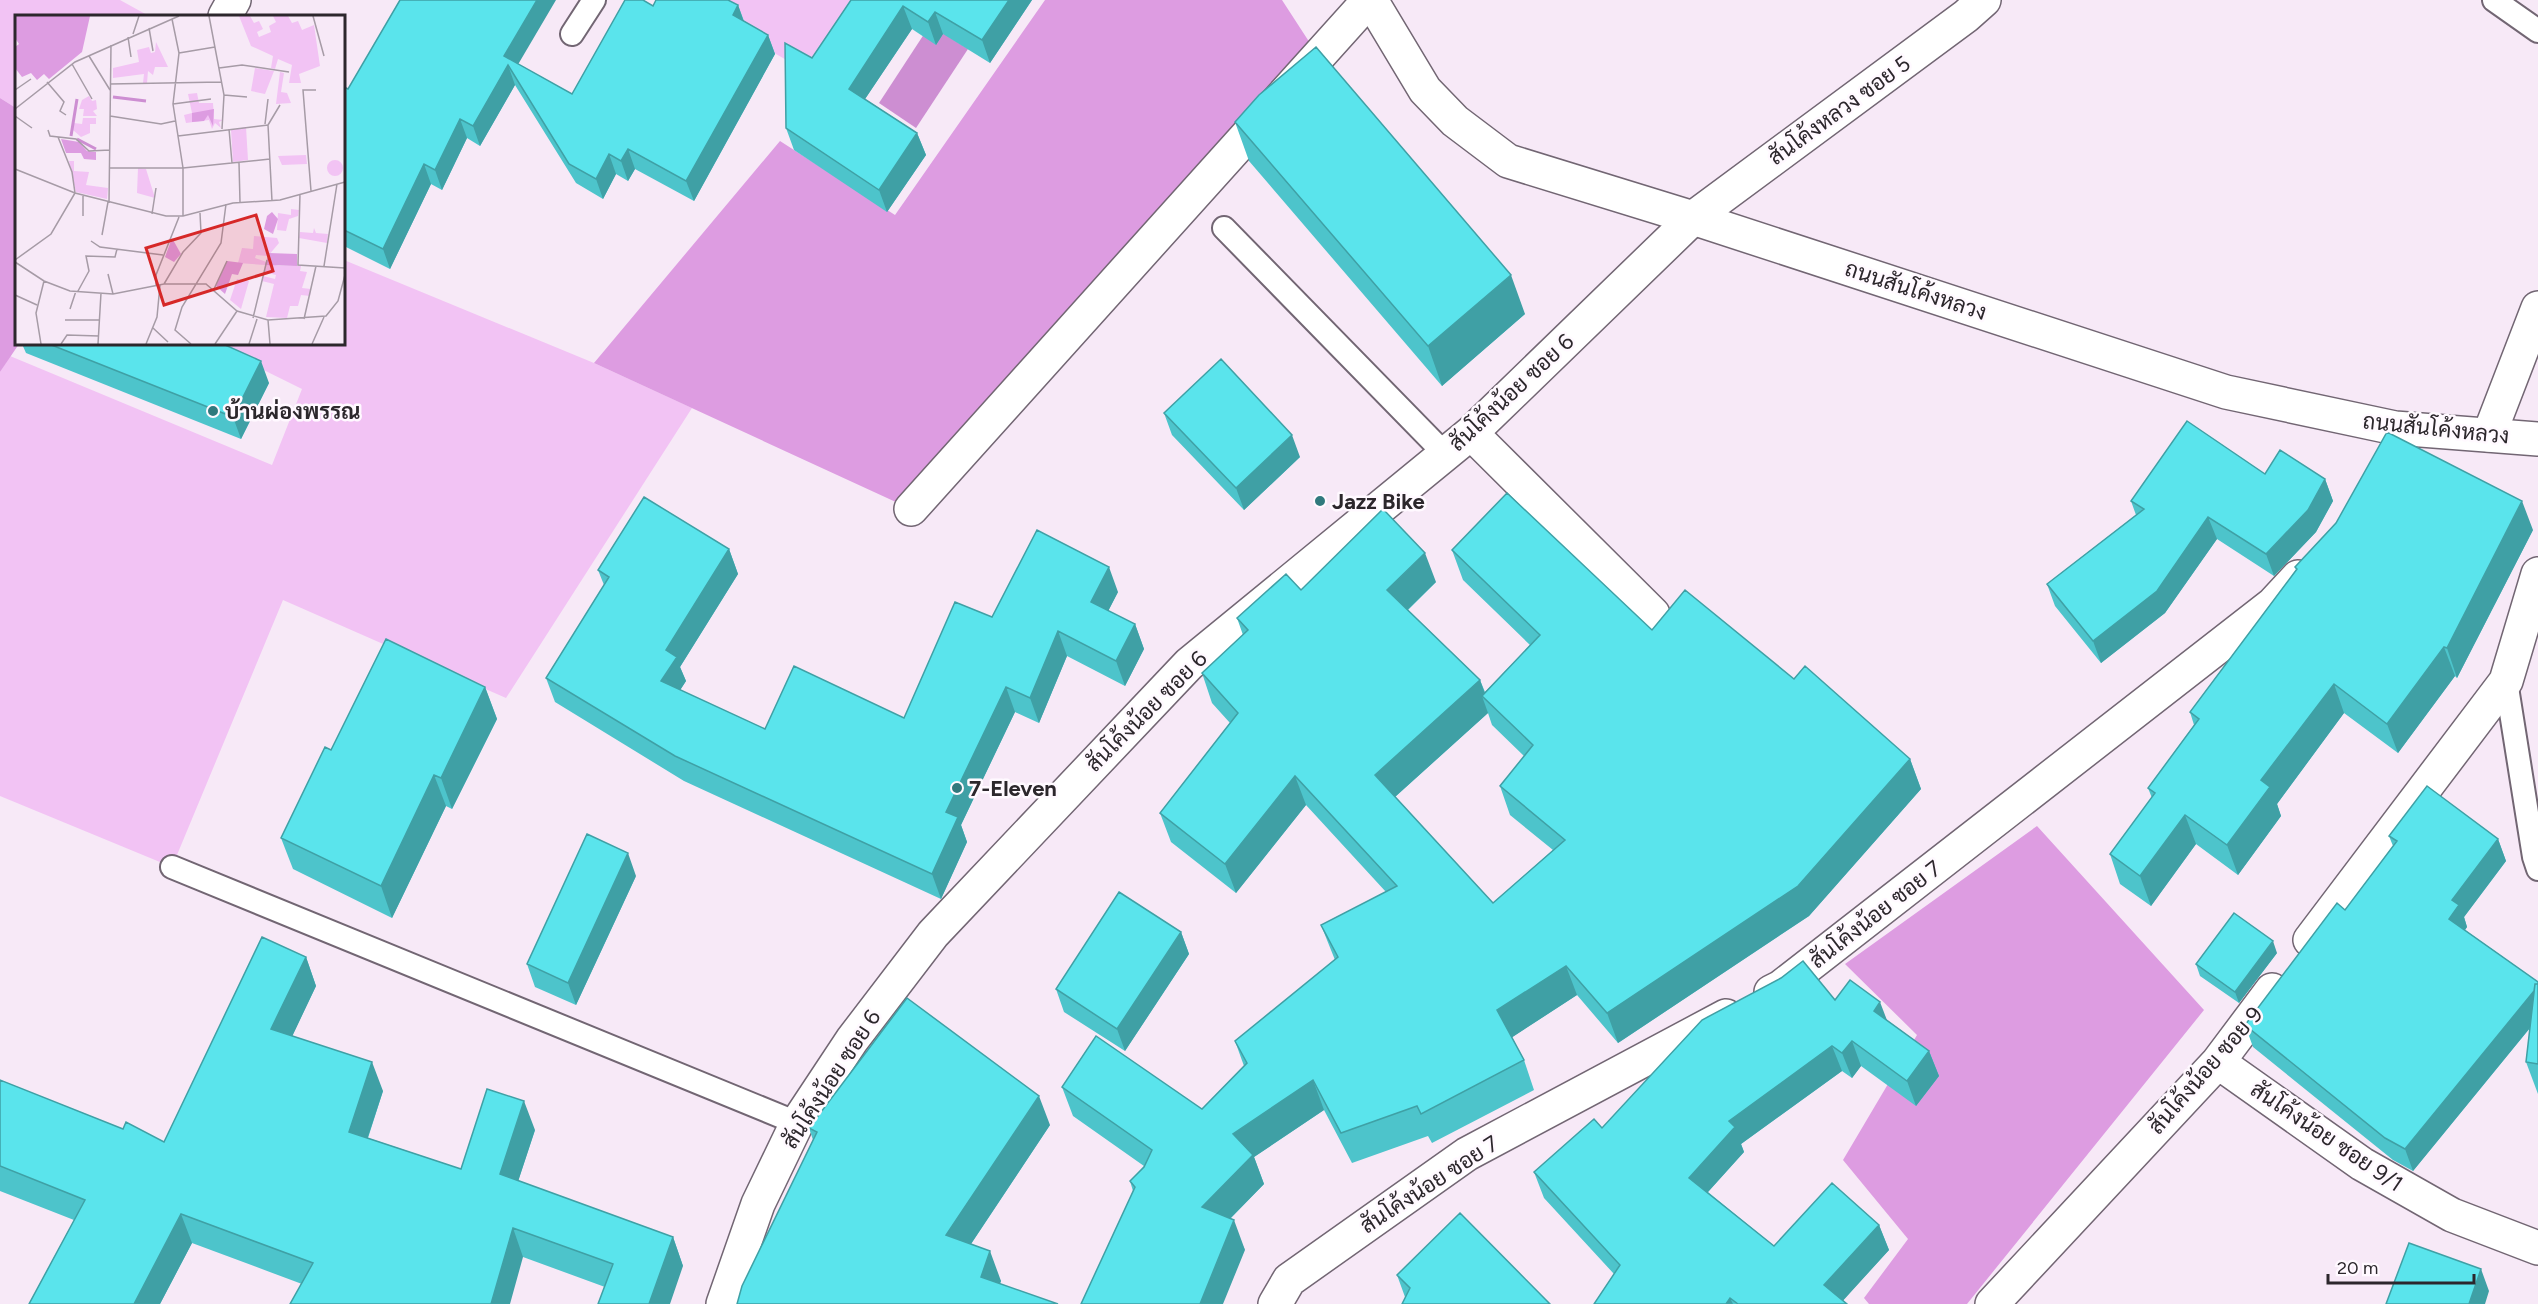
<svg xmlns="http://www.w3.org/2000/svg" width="2538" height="1304" viewBox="0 0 2538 1304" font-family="Figtree,Sarabun,sans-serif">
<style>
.green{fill:#f2c3f4}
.forest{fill:#dd9ce1}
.water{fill:#cd8ed2}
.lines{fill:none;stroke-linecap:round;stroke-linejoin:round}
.lane-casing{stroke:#726673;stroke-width:26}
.street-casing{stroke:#726673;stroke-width:36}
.secondary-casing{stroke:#726673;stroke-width:36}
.lane{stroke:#fff;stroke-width:22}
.street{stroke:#fff;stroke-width:33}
.secondary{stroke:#fff;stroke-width:33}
.wall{fill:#4dc4cb;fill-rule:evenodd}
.shaded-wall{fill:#3fa0a5}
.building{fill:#5ae4ec;stroke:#3fa0a5;stroke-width:1.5}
.poi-dot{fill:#30797d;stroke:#fff9ff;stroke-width:2}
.labels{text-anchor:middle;stroke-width:5;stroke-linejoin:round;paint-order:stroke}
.street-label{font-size:22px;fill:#2c272c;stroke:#fff9ff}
.poi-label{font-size:22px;font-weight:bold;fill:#2c272c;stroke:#fff9ff;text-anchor:start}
.inset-river{fill:none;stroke:#cd8ed2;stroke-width:3}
.inset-road{fill:none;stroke:#a69ba6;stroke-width:1.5}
.view{fill:#d62828;fill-opacity:0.15;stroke:#d62828;stroke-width:3}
.inset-edge{fill:none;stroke:#2c272c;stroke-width:3}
</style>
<rect width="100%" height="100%" fill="#f7e9f7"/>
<path class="green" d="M 0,0 L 120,0 L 149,16 L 16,16 L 16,108 L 0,98 Z
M 681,0 L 864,0 L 811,74 Z
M 344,260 L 594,363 L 692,408 L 506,698 L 283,600 L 172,867 L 0,796 L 0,372 L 10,356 L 272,465 L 302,389 L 211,344 L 344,344 Z"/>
<path class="forest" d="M 1045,0 L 1282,0 L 1319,57 L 911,509 L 594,363 L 780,141 L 895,215 Z
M 0,98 L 16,108 L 16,344 L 19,344 L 0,372 Z
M 2037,826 L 2204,1010 L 1967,1304 L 1869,1304 L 1864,1298 L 1908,1239 L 1843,1160 L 1917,1035 L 1845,964 Z"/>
<path class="water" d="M 930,25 L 968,49 L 916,128 L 879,103 Z"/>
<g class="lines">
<g class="lane-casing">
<path id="lane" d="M 2494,0 L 2538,31
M 572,34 L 594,0
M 1224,228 L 1445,454
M 2506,681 L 2534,857 L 2538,869
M 172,867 L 797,1123"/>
</g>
<g class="street-casing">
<path id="street" d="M 225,16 L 234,0
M 1471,433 L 1653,614
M 2489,435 L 2538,308
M 911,509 L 1369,0
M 2310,940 L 2506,681 L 2538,574
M 1771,992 L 1781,987 L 2273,604 L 2298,577
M 2218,1062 L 2362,1164 L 2452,1215 L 2538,1248
M 723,1304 L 758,1204 L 797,1123 L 852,1040 L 933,934 L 1189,664 L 1471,433 L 1693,218 L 1966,16 L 1984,0
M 1275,1304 L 1289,1280 L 1467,1154 L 1726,1016
M 1992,1304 L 2218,1062 L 2272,990"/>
</g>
<g class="secondary-casing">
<path id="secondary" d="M 1371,0 L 1425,90 L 1455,121 L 1508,161 L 1693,218 L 2226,392 L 2395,428 L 2538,439"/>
</g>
<use href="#lane" class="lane"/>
<use href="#street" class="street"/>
<use href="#secondary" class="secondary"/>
</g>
<path class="wall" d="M 851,0 L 1032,0 L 990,63 L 943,34 L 936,45 L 912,29 L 865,99 L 917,133 L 926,155 L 887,212 L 794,150 L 786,128 L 812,58 Z
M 738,5 L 744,21 L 768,35 L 775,54 L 694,201 L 635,169 L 628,181 L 616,174 L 603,199 L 576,183 L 515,85 L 480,146 L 467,138 L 442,190 L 431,184 L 390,269 L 344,246 L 344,87 L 348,89 L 518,64 L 572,94 L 653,6 Z
M 1235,122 L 1525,314 L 1442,386 L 1249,161 Z
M 22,344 L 223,344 L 269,383 L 241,439 L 26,353 Z
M 1164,413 L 1300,457 L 1244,510 L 1172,435 Z
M 2325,479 L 2333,501 L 2316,532 L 2274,576 L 2217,539 L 2165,613 L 2101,663 L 2055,606 L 2047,584 L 2136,515 L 2131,501 Z
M 2533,530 L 2457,678 L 2455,676 L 2398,753 L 2344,713 L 2277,804 L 2281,816 L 2238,875 L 2196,844 L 2151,906 L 2120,884 L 2110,854 L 2152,798 L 2148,788 L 2194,725 L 2190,712 L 2296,570 L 2295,567 Z
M 729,549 L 738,574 L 680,667 L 686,681 L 680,690 L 765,729 L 904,718 L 992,617 L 1118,592 L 1108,611 L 1135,624 L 1144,649 L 1125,686 L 1067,656 L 1039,723 L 1015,712 L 961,825 L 967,842 L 941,899 L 684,781 L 555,702 L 546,678 L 604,585 L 598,570 Z
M 1452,550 L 1652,630 L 1794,679 L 1910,759 L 1921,789 L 1809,916 L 1618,1043 L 1577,995 L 1512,1037 L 1524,1060 L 1534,1090 L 1432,1143 L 1428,1136 L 1352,1163 L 1324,1110 L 1254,1157 L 1264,1184 L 1230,1219 L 1245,1250 L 1133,1191 L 1130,1181 L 1144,1166 L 1073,1116 L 1062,1087 L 1202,1109 L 1244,1066 L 1235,1041 L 1335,960 L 1321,925 L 1386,892 L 1306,805 L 1236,893 L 1171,842 L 1160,813 L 1230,723 L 1212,703 L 1202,673 L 1243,635 L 1237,618 L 1301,590 L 1436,582 L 1408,610 L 1480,680 L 1485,692 L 1530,645 L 1463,580 ZM 1488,713 L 1492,725 L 1524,756 L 1500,786 L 1510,815 L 1553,850 L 1493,903 L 1395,797 Z
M 485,687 L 497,719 L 452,809 L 446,806 L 392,918 L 293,869 L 281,838 L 331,750 Z
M 2389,836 L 2498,839 L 2506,861 L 2464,917 L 2467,927 L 2465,930 L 2538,982 L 2538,1094 L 2526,1062 L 2530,1028 L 2413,1171 L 2393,1160 L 2253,1047 L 2245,1025 L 2345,910 L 2393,846 Z
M 636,876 L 576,1005 L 535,987 L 527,964 Z
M 1181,932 L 1189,954 L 1125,1051 L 1064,1012 L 1056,989 Z
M 2277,953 L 2239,1003 L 2200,976 L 2196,964 Z
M 306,957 L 316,986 L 292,1036 L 383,1091 L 368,1138 L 461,1169 L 535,1130 L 518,1181 L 673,1237 L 683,1266 L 605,1287 L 523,1257 L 302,1284 L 192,1243 L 160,1304 L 29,1304 L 74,1220 L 0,1191 L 0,1080 L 123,1129 L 164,1142 Z
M 1835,1000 L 1887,1020 L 1929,1051 L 1939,1076 L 1916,1106 L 1861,1066 L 1852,1078 L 1842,1071 L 1741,1144 L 1744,1152 L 1708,1192 L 1774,1246 L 1879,1225 L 1889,1250 L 1843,1300 L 1847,1304 L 1594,1304 L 1614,1274 L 1544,1198 L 1534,1172 L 1602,1128 Z
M 1050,1125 L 971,1244 L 1001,1281 L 1000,1283 L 737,1304 L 813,1140 L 809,1128 Z
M 1397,1275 L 1550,1304 L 1405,1297 Z"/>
<path class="shaded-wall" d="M 537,0 L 556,0 L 513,73 L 508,65 L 515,85 L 480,146 L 473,126 L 504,56 Z
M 1009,0 L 1032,0 L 990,63 L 982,40 Z
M 738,5 L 745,25 L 733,15 Z
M 903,6 L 912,29 L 857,111 L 849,89 Z
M 935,12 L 943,34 L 936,45 L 928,22 Z
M 768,35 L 775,54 L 694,201 L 686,181 Z
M 460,119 L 467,138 L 442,190 L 435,170 Z
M 917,133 L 926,155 L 887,212 L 879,190 Z
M 628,149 L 635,169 L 628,181 L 621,161 Z
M 609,154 L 616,174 L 603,199 L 596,179 Z
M 424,164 L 431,184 L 390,269 L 383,249 Z
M 1511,275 L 1525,314 L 1442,386 L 1428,346 Z
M 261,361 L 269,383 L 241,439 L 233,417 Z
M 1292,435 L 1300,457 L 1244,510 L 1236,488 Z
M 2325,479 L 2333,501 L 2316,532 L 2274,576 L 2266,554 Z
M 2522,501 L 2533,530 L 2457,678 L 2447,648 Z
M 2208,517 L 2217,539 L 2165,613 L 2101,663 L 2093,641 Z
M 729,549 L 738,574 L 680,667 L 686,681 L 670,706 L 661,681 L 666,650 Z
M 1425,553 L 1436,582 L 1398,619 L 1387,590 Z
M 1109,567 L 1118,592 L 1100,627 L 1091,602 Z
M 1135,624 L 1144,649 L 1125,686 L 1116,661 Z
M 1058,631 L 1067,656 L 1039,723 L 1030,698 Z
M 2444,647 L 2455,676 L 2398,753 L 2387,724 Z
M 1480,680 L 1488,702 L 1482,696 L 1488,713 L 1386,805 L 1375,775 Z
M 2334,684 L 2344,713 L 2277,804 L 2281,816 L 2238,875 L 2227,845 L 2261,780 Z
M 485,687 L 497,719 L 452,809 L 441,778 Z
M 1006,687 L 1015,712 L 961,825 L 967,842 L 941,899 L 932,874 L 946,812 Z
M 1910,759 L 1921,789 L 1809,916 L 1618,1043 L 1607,1013 Z
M 434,775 L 446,806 L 392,918 L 381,886 Z
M 1295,776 L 1306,805 L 1236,893 L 1225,864 Z
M 2185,815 L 2196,844 L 2151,906 L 2140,876 Z
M 2498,839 L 2506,861 L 2464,917 L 2467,927 L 2457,941 L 2449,919 L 2452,900 Z
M 628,853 L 636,876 L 576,1005 L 568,983 Z
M 1181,932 L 1189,954 L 1125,1051 L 1117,1029 Z
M 2273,941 L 2277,953 L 2239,1003 L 2235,992 Z
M 306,957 L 316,986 L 282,1058 L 271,1029 Z
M 1566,966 L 1577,995 L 1508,1040 L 1497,1010 Z
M 2538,986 L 2538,1018 L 2413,1171 L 2405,1149 Z
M 1880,1002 L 1890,1028 L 1874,1011 Z
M 1852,1041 L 1861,1066 L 1852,1078 L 1842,1053 Z
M 1832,1046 L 1842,1071 L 1741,1144 L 1744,1152 L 1698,1203 L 1689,1178 L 1729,1121 Z
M 1929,1051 L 1939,1076 L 1916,1106 L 1907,1081 Z
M 372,1062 L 383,1091 L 360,1161 L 349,1132 Z
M 1313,1080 L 1324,1110 L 1254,1157 L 1264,1184 L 1212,1237 L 1202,1207 L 1233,1134 Z
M 1039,1096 L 1050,1125 L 957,1265 L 946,1235 Z
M 524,1101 L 535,1130 L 511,1203 L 500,1174 Z
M 181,1214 L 192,1243 L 160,1304 L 134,1304 Z
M 1234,1220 L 1245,1250 L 1223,1304 L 1200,1304 Z
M 1879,1225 L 1889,1250 L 1840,1304 L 1824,1285 Z
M 513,1228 L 523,1257 L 510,1304 L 491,1304 Z
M 673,1237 L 683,1266 L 670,1304 L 649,1304 Z
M 990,1251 L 1001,1281 L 992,1304 L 981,1277 Z
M 2481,1269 L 2489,1291 L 2485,1304 L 2469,1304 Z
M 1730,1298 L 1733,1304 L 1726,1304 Z"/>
<path class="building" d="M 400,0 L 537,0 L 504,56 L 572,94 L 625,0 L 643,0 L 653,6 L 656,0 L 728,0 L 738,5 L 733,15 L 768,35 L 686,181 L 628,149 L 621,161 L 609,154 L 596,179 L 569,164 L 508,65 L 473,126 L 460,119 L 435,170 L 424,164 L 383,249 L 344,230 L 344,87 L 348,89 Z
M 851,0 L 1009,0 L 982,40 L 935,12 L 928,22 L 903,6 L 849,89 L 917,133 L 879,190 L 786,128 L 785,43 L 812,58 Z
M 1316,47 L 1511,275 L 1428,346 L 1235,122 L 1259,95 Z
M 49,344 L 223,344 L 261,361 L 233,417 Z
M 1221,359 L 1292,435 L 1236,488 L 1164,413 Z
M 2187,421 L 2265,474 L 2280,450 L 2325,479 L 2308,510 L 2266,554 L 2208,517 L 2157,591 L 2093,641 L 2047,584 L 2144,509 L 2131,501 Z
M 2387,432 L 2522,501 L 2447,648 L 2444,647 L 2387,724 L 2334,684 L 2261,780 L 2270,787 L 2227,845 L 2185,815 L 2140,876 L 2110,854 L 2155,793 L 2148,788 L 2199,719 L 2190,712 L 2297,569 L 2295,567 L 2336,523 Z
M 1507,493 L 1652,630 L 1685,590 L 1794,679 L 1805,666 L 1910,759 L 1798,886 L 1607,1013 L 1566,966 L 1497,1010 L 1524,1060 L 1421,1114 L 1417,1106 L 1341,1133 L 1313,1080 L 1233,1134 L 1253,1155 L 1202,1207 L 1234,1220 L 1200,1304 L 1081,1304 L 1135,1187 L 1130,1181 L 1144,1167 L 1152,1150 L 1062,1087 L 1096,1036 L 1202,1109 L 1247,1063 L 1235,1041 L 1338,957 L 1321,925 L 1397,886 L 1295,776 L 1225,864 L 1160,813 L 1238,713 L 1202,673 L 1248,630 L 1237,618 L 1286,574 L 1301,590 L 1383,509 L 1425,553 L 1387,590 L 1480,680 L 1375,775 L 1493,903 L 1565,840 L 1500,786 L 1533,745 L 1482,696 L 1540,635 L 1452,550 Z
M 644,497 L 729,549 L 666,650 L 677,657 L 661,681 L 765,729 L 794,666 L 904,718 L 955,602 L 992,617 L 1037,530 L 1109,567 L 1091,602 L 1135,624 L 1116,661 L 1058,631 L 1030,698 L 1006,687 L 946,812 L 958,817 L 932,874 L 675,756 L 546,678 L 609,577 L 598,570 Z
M 386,639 L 485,687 L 441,778 L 434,775 L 381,886 L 281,838 L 325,747 L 331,750 Z
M 2427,786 L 2498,839 L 2452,900 L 2459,905 L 2449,919 L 2538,982 L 2538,984 L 2535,984 L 2534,991 L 2405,1149 L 2385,1138 L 2245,1025 L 2337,903 L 2345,910 L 2397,841 L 2389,836 Z
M 587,834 L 628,853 L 568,983 L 527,964 Z
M 1119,892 L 1181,932 L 1117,1029 L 1056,989 Z
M 2234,913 L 2273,941 L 2235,992 L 2196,964 Z
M 262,937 L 306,957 L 271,1029 L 372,1062 L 349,1132 L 461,1169 L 487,1089 L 524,1101 L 500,1174 L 673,1237 L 649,1304 L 598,1304 L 613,1264 L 513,1228 L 491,1304 L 290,1304 L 313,1263 L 181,1214 L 134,1304 L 29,1304 L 85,1200 L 0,1166 L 0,1080 L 123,1129 L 126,1122 L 164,1142 Z
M 1803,961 L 1835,1000 L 1850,980 L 1880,1002 L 1874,1011 L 1929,1051 L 1907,1081 L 1852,1041 L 1842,1053 L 1832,1046 L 1729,1121 L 1735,1127 L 1689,1178 L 1774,1246 L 1832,1183 L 1879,1225 L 1824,1285 L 1847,1304 L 1738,1304 L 1730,1298 L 1726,1304 L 1594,1304 L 1620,1265 L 1534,1172 L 1594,1119 L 1602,1128 L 1702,1020 L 1781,978 Z
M 2535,984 L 2538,984 L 2538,1064 L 2526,1062 Z
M 907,998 L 1039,1096 L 946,1235 L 990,1251 L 981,1277 L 1058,1304 L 737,1304 L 742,1286 L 817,1132 L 809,1128 Z
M 1460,1213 L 1550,1304 L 1402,1304 L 1410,1288 L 1397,1275 Z
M 2409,1243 L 2481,1269 L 2469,1304 L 2386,1304 Z"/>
<g class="poi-dot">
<circle cx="213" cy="411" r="6"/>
<circle cx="1320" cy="501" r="6"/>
<circle cx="957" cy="788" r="6"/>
</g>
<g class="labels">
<g class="street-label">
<text transform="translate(1839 110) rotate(-36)" y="8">สันโค้งหลวง ซอย 5</text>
<text transform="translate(1916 290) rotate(18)" y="8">ถนนสันโค้งหลวง</text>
<text transform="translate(1511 392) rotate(-43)" y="8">สันโค้งน้อย ซอย 6</text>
<text transform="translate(2436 428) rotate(6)" y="8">ถนนสันโค้งหลวง</text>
<text transform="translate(1146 711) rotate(-45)" y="8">สันโค้งน้อย ซอย 6</text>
<text transform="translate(1875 914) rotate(-38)" y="8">สันโค้งน้อย ซอย 7</text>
<text transform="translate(2205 1070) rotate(-49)" y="8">สันโค้งน้อย ซอย 9</text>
<text transform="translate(831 1079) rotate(-57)" y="8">สันโค้งน้อย ซอย 6</text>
<text transform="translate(2327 1136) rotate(34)" y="8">สันโค้งน้อย ซอย 9/1</text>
<text transform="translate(1429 1184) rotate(-33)" y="8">สันโค้งน้อย ซอย 7</text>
</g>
<g class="poi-label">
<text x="225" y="419">บ้านผ่องพรรณ</text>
<text x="1332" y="509">Jazz Bike</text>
<text x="969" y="796">7-Eleven</text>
</g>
</g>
<g transform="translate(15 15)">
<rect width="330" height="330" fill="#f7e9f7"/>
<path d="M 224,1 L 235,1 L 239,8 L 244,6 L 248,14 L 242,17 L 244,22 L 256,17 L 254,11 L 261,7 L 258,1 L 273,1 L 277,8 L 283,6 L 287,15 L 299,10 L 305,51 L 284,59 L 286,68 L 274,68 L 277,50 L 263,44 L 260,54 L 256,53 L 258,41 L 236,31 ZM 141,27 L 153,52 L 140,52 L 138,60 L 133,56 L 132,68 L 128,68 L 129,59 L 98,63 L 98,53 L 124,47 L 122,35 L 134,32 L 136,38 L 140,37 ZM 240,53 L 259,56 L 250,79 L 236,76 ZM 265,57 L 269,58 L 266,77 L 272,78 L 276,88 L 261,89 ZM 182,78 L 184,88 L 198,88 L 199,104 L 208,105 L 204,107 L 206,113 L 200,108 L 197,114 L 194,105 L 171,108 L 169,100 L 177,98 L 173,79 ZM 74,81 L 77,86 L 81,85 L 82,94 L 78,96 L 82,101 L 68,101 L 69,94 L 64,94 L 67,85 ZM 68,103 L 81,103 L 81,109 L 75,109 L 75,118 L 66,122 L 58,115 L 59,108 L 67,109 ZM 231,112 L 233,145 L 218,147 L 216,115 ZM 291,140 L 292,149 L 267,150 L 263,141 ZM312 153a8 8 0 1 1 16 0a8 8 0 1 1-16 0ZM 54,146 L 59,146 L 59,156 L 74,157 L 71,170 L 93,173 L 92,184 L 61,177 ZM 123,153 L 131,154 L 140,183 L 122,178 ZM 276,194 L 284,195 L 283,201 L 274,204 L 271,216 L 262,215 L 263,198 L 276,200 ZM 299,213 L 301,218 L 313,219 L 312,228 L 284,223 L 285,217 L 298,218 ZM 239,221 L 262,223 L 264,228 L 253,241 L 241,240 L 240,243 L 263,251 L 286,251 L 285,256 L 292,257 L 287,273 L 296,274 L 295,281 L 286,280 L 283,291 L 275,291 L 272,303 L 251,302 L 259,269 L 247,266 L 248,261 L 260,264 L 261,260 L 249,257 L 250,250 L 223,248 L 227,233 L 238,234 ZM 222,264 L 234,266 L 226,294 L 215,285 Z" fill="#f2c3f4"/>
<path d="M 0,1 L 75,1 L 67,37 L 34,64 L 29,59 L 22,65 L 16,58 L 7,62 L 0,53 L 0,32 L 4,29 L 0,23 ZM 199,94 L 198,111 L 193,100 L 189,106 L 177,107 L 177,98 ZM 46,124 L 64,127 L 72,136 L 81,137 L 81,145 L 69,144 L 66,138 L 51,138 ZM 257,197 L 263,204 L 258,219 L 249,214 L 252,201 ZM 157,223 L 166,239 L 159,247 L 150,242 ZM 254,238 L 282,239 L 282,251 L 250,250 ZM 212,246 L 228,248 L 223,260 L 217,259 L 210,279 L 201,271 Z" fill="#dd9ce1"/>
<path class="inset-river" d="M 98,82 L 131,86M 56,121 L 62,84M 62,124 L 81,134"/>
<path class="inset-road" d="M 194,1 L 209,80 L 207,114M 298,1 L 309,41M 157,4 L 164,38 L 158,89 L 168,153 L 168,201M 134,13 L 138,36M 118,19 L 124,1M 113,22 L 116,42M 164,38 L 200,32M 74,41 L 95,75M 57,49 L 77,84M 204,53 L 227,50 L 274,57M 32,67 L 49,87 L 45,96 L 51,100M 95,69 L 206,67M 0,75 L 16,64M 209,80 L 232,82M 158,89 L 196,84M 0,94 L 60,47 L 164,1M 0,101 L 17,113M 95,101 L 146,109 L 160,106M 250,109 L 253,84M 253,110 L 257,186M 253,110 L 265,90M 214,114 L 217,148M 33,115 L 35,121 L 61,124 L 74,136 L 95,135M 163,121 L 253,110M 224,148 L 225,187M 95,153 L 168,153 L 255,144M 0,154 L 60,178 L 151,201 L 168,201 L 218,188 L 265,185 L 330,167M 296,176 L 288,75 L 301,75M 285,179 L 283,250 L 330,253M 94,188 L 96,30M 137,199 L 141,173M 68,201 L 68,181M 87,220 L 93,187M 76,226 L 85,232 L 148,240M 0,245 L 36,219 L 60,178 L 57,157 L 43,122M 0,247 L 29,266 L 55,276 L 98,279 L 149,269 L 191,269 L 222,296 L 253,305 L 311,301 L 323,286 L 330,260M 309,251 L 322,169M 93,259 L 98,279M 149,269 L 168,237 L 186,218 L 185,198M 141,271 L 141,260 L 164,202M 199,274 L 212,246M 63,276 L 74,256 L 71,241 L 100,242 L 102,234M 0,280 L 22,290M 55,294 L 61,276M 238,303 L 252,245M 289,304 L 301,251M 50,305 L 85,305M 253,305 L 255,329M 138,313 L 153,327M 26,329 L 21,298 L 29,266M 46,329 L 52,320 L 84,321M 83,329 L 86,278M 131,329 L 142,302 L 145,270M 176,329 L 160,315 L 167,292 L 206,228 L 211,189M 200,329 L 222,296M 234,329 L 242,304M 297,329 L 309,302"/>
<path class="view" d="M 241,200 L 258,256 L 149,290 L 131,233 Z"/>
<rect width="330" height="330" class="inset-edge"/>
</g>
<path d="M2328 1274v9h146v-9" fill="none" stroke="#2c272c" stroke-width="3"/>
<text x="2337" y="1274" font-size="18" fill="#2c272c" stroke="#fff9ff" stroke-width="4.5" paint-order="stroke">20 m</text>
</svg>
